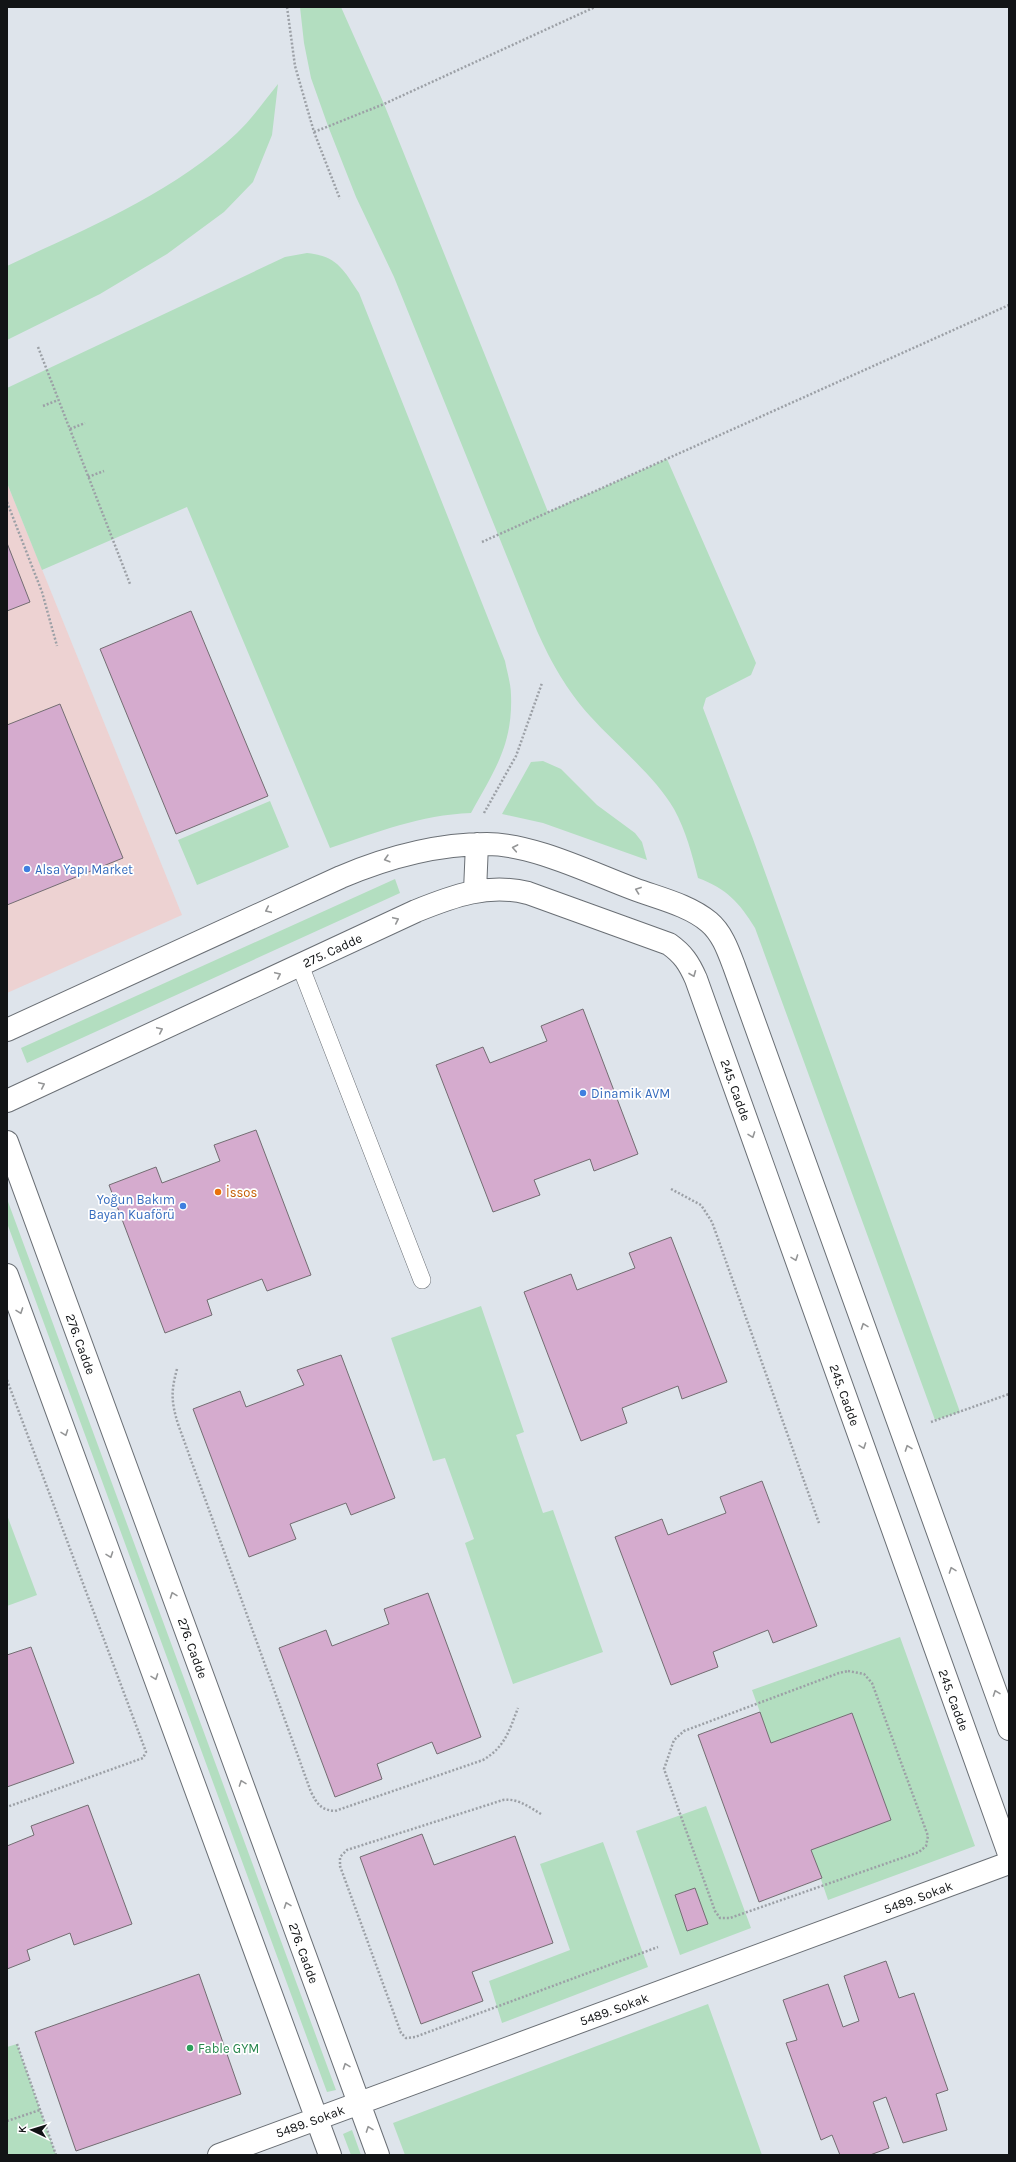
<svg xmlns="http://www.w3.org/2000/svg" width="1016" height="2162" viewBox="0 0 1016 2162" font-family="Karla,sans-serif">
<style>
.commercial{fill:#edd2d2}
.green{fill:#b3dec0}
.building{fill:#d5abce;stroke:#736d72}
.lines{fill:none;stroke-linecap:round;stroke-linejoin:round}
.service-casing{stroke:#6a6f75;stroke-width:18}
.minor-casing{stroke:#6a6f75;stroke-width:24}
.tertiary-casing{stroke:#6a6f75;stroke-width:24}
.path{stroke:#9ca0a6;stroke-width:2.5;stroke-dasharray:2 2;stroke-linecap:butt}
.service{stroke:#fff;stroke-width:17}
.minor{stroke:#fff;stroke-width:22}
.tertiary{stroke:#fff;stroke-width:22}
.oneway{stroke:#949596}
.shop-dot{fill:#3f7fe0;stroke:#fff;stroke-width:1.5}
.food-dot{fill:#e8710a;stroke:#fff;stroke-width:1.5}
.leisure-dot{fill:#2e9e5b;stroke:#fff;stroke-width:1.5}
.labels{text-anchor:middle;stroke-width:3.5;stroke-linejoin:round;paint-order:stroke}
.shop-label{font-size:13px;fill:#366cbe;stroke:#fff;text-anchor:start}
.street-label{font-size:13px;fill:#121416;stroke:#fff}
.food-label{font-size:13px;fill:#c56008;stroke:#fff;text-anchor:start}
.leisure-label{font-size:13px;fill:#27864d;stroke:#fff;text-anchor:start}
</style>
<rect width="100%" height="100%" fill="#dee4eb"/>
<path class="commercial" d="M 7,483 L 182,915 L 7,993 Z"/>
<path class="green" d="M 300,7 L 341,7 L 384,104 L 548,512 L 667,459 L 756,663 L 751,675 L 706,698 L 703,708 L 753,839 L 960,1412 L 935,1420 L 755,928 C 739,902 727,889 698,878 C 692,854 686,831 674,809 C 654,775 617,746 590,716 C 566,689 552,664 537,631 L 394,277 L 356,197 L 328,126 L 311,78 L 304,43 Z
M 278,84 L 272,135 L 253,182 L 224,212 L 167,254 L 100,294 L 7,340 L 7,266 C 87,228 172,194 237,133 C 252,119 265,100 278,84 Z
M 307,253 C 337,256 343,269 359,293 L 505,661 C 507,672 511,684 511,695 C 513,745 494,771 471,813 C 420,815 378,832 330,848 L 187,507 L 42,570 L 7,483 L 7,388 L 285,257 Z
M 543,761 L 561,769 L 597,805 L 635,833 L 642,842 L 647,860 L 543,823 L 502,814 L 531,762 Z
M 270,801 L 289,847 L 197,885 L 178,840 Z
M 395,879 L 400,893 L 27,1063 L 21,1048 Z
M 7,1199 L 336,2090 L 327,2092 L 7,1223 Z
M 481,1306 L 524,1432 L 516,1435 L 543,1513 L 553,1510 L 603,1652 L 513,1684 L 465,1543 L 474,1539 L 445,1458 L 433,1461 L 391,1338 Z
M 7,1515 L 37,1595 L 7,1606 Z
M 900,1637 L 975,1846 L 828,1900 L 811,1850 L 891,1820 L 852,1713 L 771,1743 L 752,1690 Z
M 706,1806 L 751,1928 L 680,1955 L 636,1831 Z
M 603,1842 L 648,1967 L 502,2023 L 489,1981 L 570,1950 L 540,1864 Z
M 708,2004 L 762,2155 L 405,2155 L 393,2123 Z
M 17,2044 L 56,2155 L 7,2155 L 7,2047 Z
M 352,2130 L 361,2155 L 351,2155 L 343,2134 Z"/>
<path class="building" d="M 7,543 L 30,602 L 7,611 Z
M 191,611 L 268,796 L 176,834 L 100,649 Z
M 60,704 L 123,858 L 7,905 L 7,725 Z
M 583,1009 L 638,1154 L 594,1171 L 590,1159 L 534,1180 L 540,1195 L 493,1212 L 436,1065 L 483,1047 L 490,1063 L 547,1041 L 541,1026 Z
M 256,1130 L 311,1275 L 267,1291 L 262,1279 L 207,1300 L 212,1315 L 165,1333 L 109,1185 L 156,1167 L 162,1183 L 220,1161 L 214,1145 Z
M 671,1237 L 727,1382 L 682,1399 L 678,1386 L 622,1408 L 627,1423 L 581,1441 L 524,1292 L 571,1274 L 577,1290 L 635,1268 L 629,1253 Z
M 341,1355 L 395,1498 L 351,1515 L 346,1503 L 290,1524 L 296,1539 L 249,1557 L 193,1409 L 240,1391 L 246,1407 L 304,1385 L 297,1370 Z
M 762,1481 L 817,1626 L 773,1643 L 768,1630 L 713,1652 L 718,1667 L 671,1685 L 615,1537 L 662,1519 L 668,1535 L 726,1513 L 720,1497 Z
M 428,1593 L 481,1737 L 437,1754 L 432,1742 L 377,1764 L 382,1779 L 335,1797 L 279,1648 L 326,1630 L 332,1646 L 389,1624 L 384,1609 Z
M 31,1647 L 74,1763 L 7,1787 L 7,1655 Z
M 760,1712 L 771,1743 L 852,1713 L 891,1820 L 811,1850 L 822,1878 L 759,1902 L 698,1735 Z
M 88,1805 L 132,1924 L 74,1945 L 70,1933 L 27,1950 L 30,1960 L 7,1969 L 7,1846 L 34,1835 L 31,1826 Z
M 422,1834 L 434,1865 L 515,1836 L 553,1943 L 472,1972 L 483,2001 L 421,2024 L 360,1857 Z
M 695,1888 L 708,1924 L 687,1931 L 675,1895 Z
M 886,1961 L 899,1998 L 914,1993 L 948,2090 L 936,2094 L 947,2130 L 903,2143 L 886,2097 L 873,2102 L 889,2148 L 870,2155 L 840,2155 L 832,2135 L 821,2140 L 786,2043 L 797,2040 L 783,2000 L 828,1984 L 843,2027 L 859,2021 L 844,1976 Z
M 199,1974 L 241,2094 L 76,2151 L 35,2032 Z"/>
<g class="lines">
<g class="service-casing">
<path id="service" d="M 300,965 L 422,1280"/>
</g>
<g class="minor-casing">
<path id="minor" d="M 7,1142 L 378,2155
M 7,1275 L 330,2155
M 219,2155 L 1009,1863"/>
</g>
<g class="tertiary-casing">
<path id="tertiary" d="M 475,891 L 477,844
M 7,1030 L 341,877 C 388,857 436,844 487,844 C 533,844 591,873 634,889 C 658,898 689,905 709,922 C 722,933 728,950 734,966 L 1009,1729
M 7,1101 L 416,911 C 453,896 488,883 528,893 L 669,944 C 683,954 689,963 696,979 L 1009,1854"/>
</g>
<path class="path" d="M 287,7 L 295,66 L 314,132 L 340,199
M 314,132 L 384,104 L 595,7
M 38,347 L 130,584
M 43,406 L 58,400
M 70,429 L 85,423
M 88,477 L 104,471
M 7,502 L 42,592 L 57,646
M 482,542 L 1009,305
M 484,813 L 516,756 L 542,683
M 671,1189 L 701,1205 L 712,1222 L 819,1523
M 177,1369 C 171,1391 171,1401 178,1424 L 311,1792 C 317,1804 321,1810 335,1811 L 483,1760 C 505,1747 509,1731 518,1708
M 7,1380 L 146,1752 L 143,1758 L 7,1807
M 931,1422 L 1009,1394
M 848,1671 L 864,1674 L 872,1683 L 928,1836 L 926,1846 L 919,1852 L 730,1918 L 720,1918 L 715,1911 L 664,1769 L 674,1740 L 684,1731 L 839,1673 Z
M 541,1814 C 529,1807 518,1798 503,1800 L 347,1850 L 340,1857 L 340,1866 L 401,2033 L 406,2038 L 415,2037 L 658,1947
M 17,2044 L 56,2155
M 7,2121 L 40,2110"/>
<use href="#service" class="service"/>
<use href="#minor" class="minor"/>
<use href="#tertiary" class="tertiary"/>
</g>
<defs><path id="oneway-chevron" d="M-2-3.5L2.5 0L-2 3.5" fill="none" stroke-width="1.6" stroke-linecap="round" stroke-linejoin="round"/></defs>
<g class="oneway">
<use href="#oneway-chevron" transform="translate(515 848) rotate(-169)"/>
<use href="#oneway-chevron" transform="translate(387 859) rotate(164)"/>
<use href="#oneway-chevron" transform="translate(638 890) rotate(-160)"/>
<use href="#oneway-chevron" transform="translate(268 910) rotate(155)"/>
<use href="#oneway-chevron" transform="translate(396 920) rotate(-25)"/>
<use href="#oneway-chevron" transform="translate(693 974) rotate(68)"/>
<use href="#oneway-chevron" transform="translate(278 975) rotate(-25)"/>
<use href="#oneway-chevron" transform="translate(160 1030) rotate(-25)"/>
<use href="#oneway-chevron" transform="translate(42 1085) rotate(-25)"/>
<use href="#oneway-chevron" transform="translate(752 1135) rotate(70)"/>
<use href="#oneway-chevron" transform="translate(795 1258) rotate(70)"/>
<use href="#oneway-chevron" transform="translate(20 1311) rotate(70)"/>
<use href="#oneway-chevron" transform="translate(864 1326) rotate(-110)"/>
<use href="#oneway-chevron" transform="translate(65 1433) rotate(70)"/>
<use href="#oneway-chevron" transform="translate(863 1446) rotate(70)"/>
<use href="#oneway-chevron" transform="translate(908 1448) rotate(-110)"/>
<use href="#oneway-chevron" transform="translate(110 1555) rotate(70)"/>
<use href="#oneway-chevron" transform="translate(952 1570) rotate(-110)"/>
<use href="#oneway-chevron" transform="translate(173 1595) rotate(-110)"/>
<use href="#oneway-chevron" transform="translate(155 1677) rotate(70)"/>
<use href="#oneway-chevron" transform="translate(996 1693) rotate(-110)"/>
<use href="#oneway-chevron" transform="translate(242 1783) rotate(-110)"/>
<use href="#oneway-chevron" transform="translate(287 1905) rotate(-110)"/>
<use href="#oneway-chevron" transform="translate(346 2066) rotate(-110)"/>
<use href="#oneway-chevron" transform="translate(369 2129) rotate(-110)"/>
</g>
<g class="shop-dot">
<circle cx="27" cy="869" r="4"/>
<circle cx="583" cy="1093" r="4"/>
<circle cx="183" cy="1206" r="4"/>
</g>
<circle class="food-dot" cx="218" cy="1192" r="4"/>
<circle class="leisure-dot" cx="190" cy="2048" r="4"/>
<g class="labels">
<g class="shop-label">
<text x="35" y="874">Alsa Yapı Market</text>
<text x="591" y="1098">Dinamik AVM</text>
<text x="175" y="1204" text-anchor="end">Yoğun Bakım<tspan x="175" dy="15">Bayan Kuaförü</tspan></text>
</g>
<g class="street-label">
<text transform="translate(332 950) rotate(-25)" y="5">275. Cadde</text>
<text transform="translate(736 1090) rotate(70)" y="5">245. Cadde</text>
<text transform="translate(81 1344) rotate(70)" y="5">276. Cadde</text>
<text transform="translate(845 1395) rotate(70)" y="5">245. Cadde</text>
<text transform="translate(193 1648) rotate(70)" y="5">276. Cadde</text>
<text transform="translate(954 1700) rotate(70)" y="5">245. Cadde</text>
<text transform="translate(918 1897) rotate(-20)" y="5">5489. Sokak</text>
<text transform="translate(304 1953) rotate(70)" y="5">276. Cadde</text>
<text transform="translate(614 2009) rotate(-20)" y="5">5489. Sokak</text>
<text transform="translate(310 2121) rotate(-20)" y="5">5489. Sokak</text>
</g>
<g class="food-label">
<text x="226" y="1197">İssos</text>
</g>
<g class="leisure-label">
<text x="198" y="2053">Fable GYM</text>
</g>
</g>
<rect width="1016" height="2162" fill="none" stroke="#121416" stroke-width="16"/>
<g transform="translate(32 2130) rotate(274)" stroke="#ffffff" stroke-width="3" paint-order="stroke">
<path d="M0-3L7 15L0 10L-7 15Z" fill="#121416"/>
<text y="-6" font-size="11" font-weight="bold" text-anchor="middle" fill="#121416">K</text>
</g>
</svg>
